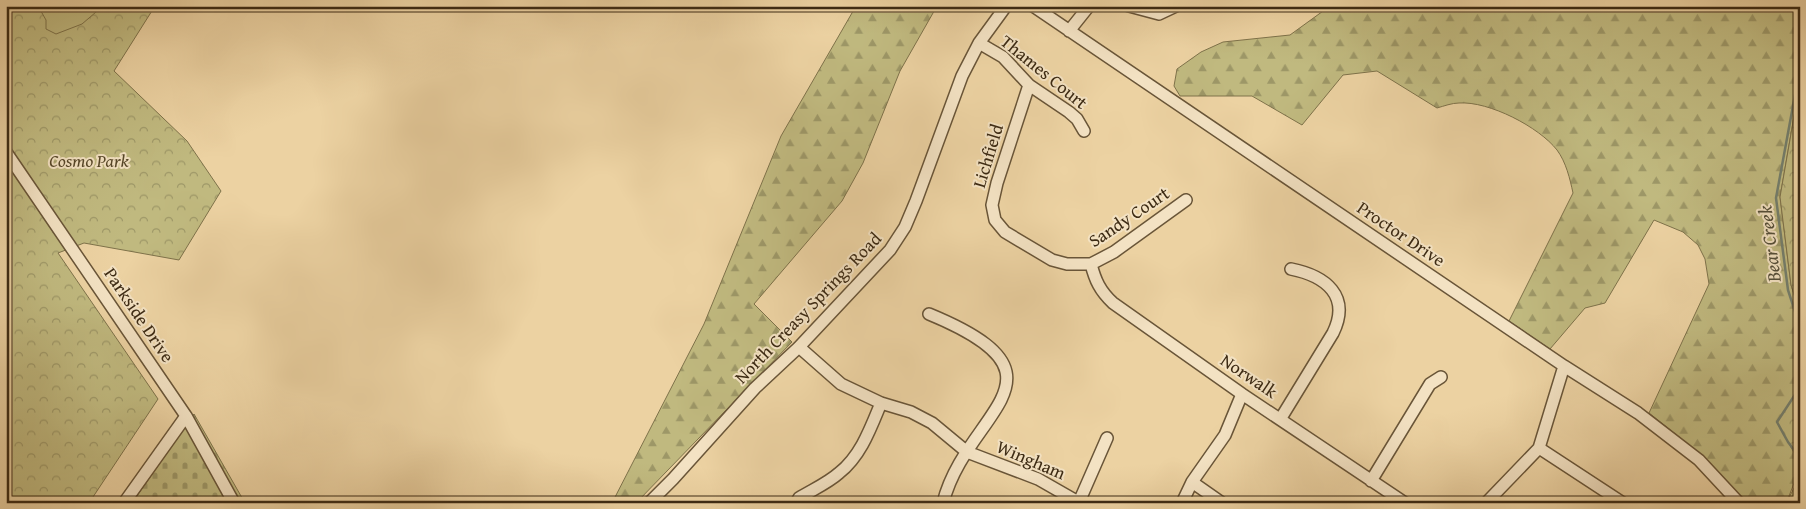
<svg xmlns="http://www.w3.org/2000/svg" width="1806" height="509" viewBox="0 0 1806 509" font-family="'Gentium Book Plus',serif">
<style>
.forest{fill:url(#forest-firs);stroke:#7e724a}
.cemetery{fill:url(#cemetery-stones);stroke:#7e724a}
.park{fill:url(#park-crowns);stroke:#7e724a}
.pitch{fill:#c0b97f;stroke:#7e724a}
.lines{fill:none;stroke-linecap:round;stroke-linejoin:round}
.stream{stroke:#747f6d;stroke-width:2.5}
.minor-casing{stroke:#695538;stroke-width:14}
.minor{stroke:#f3e2c3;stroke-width:11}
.labels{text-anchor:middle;stroke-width:4;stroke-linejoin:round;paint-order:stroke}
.street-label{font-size:18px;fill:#3d2b14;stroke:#f3e2c3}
.park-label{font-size:18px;font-style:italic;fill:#574729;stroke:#f3e2c3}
.water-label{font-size:19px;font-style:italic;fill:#544e39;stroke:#f3e2c3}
</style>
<defs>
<pattern id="forest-firs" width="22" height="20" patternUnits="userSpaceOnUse" patternTransform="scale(1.25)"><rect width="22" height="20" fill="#c0b97f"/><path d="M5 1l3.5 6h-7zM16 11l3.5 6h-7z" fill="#9d9767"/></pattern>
<pattern id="cemetery-stones" width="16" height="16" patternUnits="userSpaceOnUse" patternTransform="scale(1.25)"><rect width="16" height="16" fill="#c0b97f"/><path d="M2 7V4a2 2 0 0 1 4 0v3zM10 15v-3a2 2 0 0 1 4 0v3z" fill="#9d9767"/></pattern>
<pattern id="park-crowns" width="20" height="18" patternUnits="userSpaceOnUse" patternTransform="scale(1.25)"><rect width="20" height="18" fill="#c0b97f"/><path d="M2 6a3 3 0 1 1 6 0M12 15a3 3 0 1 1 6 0" fill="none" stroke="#9d9767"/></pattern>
</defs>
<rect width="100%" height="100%" fill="#ecd2a2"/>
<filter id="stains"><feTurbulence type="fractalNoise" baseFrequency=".004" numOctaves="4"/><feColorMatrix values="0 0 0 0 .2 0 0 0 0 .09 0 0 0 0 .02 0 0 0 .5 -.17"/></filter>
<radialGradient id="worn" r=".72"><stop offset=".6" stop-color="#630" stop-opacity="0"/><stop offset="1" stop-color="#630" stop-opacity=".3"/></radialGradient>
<path class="forest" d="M 856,6 L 937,6 L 900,71 L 863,163 L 842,201 L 754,304 L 792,342 L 636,503 L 612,503 L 704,324 L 781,136 Z
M 1330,6 L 1800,6 L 1800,82 L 1780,197 L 1791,285 L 1800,313 L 1800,387 L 1777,422 C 1798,463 1806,457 1786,503 L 1745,503 L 1698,452 L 1649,413 L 1709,284 L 1705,259 L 1698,245 L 1683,232 L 1654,220 L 1605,303 L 1585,308 L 1550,349 L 1509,321 L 1573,193 C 1570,179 1566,162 1557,150 C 1539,127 1489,101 1459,103 C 1452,103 1444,106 1437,108 L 1377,71 L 1343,75 L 1302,125 L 1252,96 L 1180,96 L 1174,86 L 1177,69 L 1201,52 L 1223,42 L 1290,35 Z"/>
<path class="cemetery" d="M 194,414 L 245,503 L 132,503 Z"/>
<path class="park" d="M 6,6 L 155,6 L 114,71 L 187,141 L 221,191 L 179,260 L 84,243 L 58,253 L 158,399 L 89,503 L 6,503 Z
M 1800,82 L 1800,313 L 1791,285 L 1780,197 Z
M 1800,387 L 1800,458 L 1788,442 L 1777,422 Z
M 1800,477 L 1800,503 L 1786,503 Z"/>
<path class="pitch" d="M 38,6 L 103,6 L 82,24 L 56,34 L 46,29 L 46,20 Z"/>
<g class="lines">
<path class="stream" d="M 1800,68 L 1776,198 L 1788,290 L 1800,327
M 1800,387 L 1777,422 L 1788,442 L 1800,458"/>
<g class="minor-casing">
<path id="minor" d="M 1033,6 L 1564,366 L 1638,413 L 1699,460 L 1739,503
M 1129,6 L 1159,14 L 1176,6
M 1069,31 L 1089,6
M 979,43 L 1003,57 L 1029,85 L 1069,112 L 1077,119 L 1084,131
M 1029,85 L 997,183 L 992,205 L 995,220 L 1005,232 L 1052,260 L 1067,264 L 1091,264 L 1114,252 L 1186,200
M 6,152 L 186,416 L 234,503
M 1091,264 C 1095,280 1100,291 1113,303 L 1242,394 L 1405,503
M 929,314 C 1082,377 966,411 943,503
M 799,347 L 841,384 L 881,403 L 911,412 L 932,423 L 967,452 L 1038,479 L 1080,503
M 1281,418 L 1333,333 C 1351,296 1326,276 1291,269
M 1539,448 L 1623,503
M 1371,481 L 1430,384 L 1441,377
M 1192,482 L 1222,503
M 1079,502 L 1107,438
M 124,503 L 186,416
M 649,503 L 673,479 L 755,388 L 799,347 L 890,250 L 905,227 L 916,201 L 962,76 L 979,43 L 1006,6
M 796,503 L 799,498 C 812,490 828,483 839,473 C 861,456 871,427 881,403
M 1182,503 L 1192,482 L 1225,435 L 1242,394
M 1486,503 L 1539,448 L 1564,366"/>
</g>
<use href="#minor" class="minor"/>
</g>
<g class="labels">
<g class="street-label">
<text transform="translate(1044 72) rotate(39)" y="6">Thames Court</text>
<text transform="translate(988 156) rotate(-73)" y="6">Lichfield</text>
<text transform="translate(1129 217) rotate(-34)" y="6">Sandy Court</text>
<text transform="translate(1401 234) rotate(34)" y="6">Proctor Drive</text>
<text transform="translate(808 308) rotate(-46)" y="6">North Creasy Springs Road</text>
<text transform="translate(139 315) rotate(56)" y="6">Parkside Drive</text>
<text transform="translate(1249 376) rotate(34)" y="6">Norwalk</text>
<text transform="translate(1031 460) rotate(23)" y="6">Wingham</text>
</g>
<g class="park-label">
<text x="89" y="167">Cosmo Park</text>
</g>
<g class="water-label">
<text transform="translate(1769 244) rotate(-97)" y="7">Bear Creek</text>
</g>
</g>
<rect width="1806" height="509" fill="none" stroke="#ecd2a2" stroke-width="25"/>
<rect x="8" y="8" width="1791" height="494" fill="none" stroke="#3d2b14" stroke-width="2.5"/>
<rect x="12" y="12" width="1781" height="484" fill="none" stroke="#3d2b14"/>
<rect width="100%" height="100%" filter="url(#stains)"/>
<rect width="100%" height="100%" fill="url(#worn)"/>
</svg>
